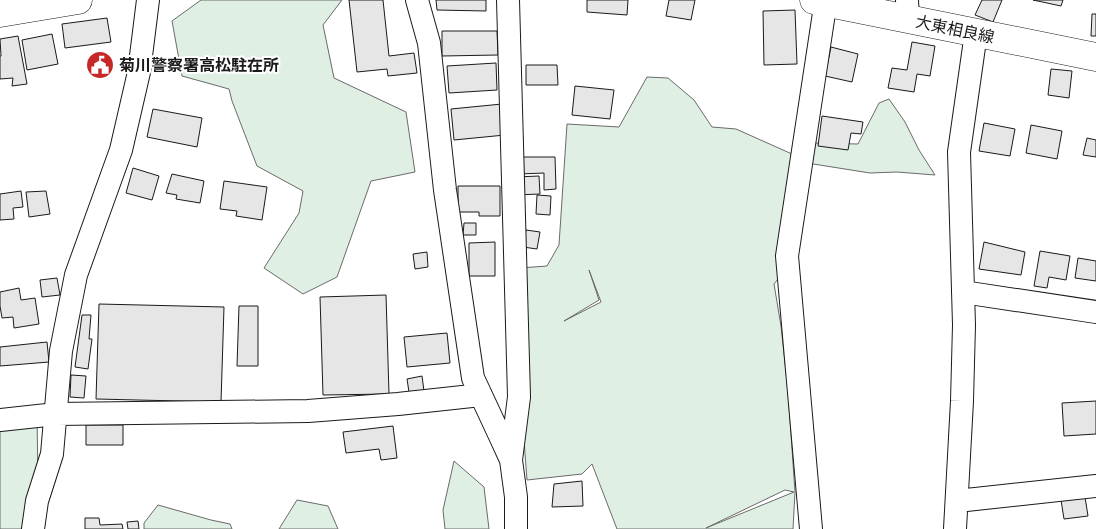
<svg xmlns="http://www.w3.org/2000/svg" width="1096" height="529" viewBox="0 0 1096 529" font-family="Poppins,'Noto Sans JP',sans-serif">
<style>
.green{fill:#e0efe3;stroke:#6a6a6a;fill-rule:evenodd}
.building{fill:#e6e6e6;stroke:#1a1a1a}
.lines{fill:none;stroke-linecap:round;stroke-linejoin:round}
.minor-casing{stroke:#1a1a1a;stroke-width:24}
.major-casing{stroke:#1a1a1a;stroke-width:29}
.minor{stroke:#fff;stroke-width:22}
.major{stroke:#fff;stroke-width:28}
.labels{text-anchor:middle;stroke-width:4;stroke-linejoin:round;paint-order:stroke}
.street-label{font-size:16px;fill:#1a1a1a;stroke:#fff}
.poi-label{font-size:16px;font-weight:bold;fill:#1a1a1a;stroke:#fff;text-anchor:start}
</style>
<rect width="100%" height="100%" fill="#fff"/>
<path class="green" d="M 201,0 L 342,0 L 323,25 L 334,78 L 406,112 L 415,172 L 371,181 L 337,277 L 303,294 L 264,268 L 299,213 L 303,191 L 257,166 L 232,101 L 229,89 L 182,76 L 172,21 Z
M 647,77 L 668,78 L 694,100 L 712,127 L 736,129 L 792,154 L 778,279 L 774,284 L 781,326 L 788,391 L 795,492 L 793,529 L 617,529 L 592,464 L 582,474 L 527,480 L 523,427 L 520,268 L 547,266 L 559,245 L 567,124 L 619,127 ZM 589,270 L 601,302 L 564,321 L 599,300 ZM 785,490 L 794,492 L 706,528 Z
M 889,99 L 905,122 L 919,150 L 935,175 L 897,172 L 870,173 L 807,163 L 814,143 L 858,144 L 879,103 Z
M 37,416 L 38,481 L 33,529 L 0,529 L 0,420 Z
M 454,461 L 484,487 L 489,529 L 445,529 L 443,510 Z
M 297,500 L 328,506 L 338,529 L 279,529 Z
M 158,505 L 211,520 L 230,524 L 232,529 L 144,529 L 144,523 Z"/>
<path class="building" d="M 349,0 L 383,0 L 389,56 L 414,53 L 417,73 L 388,76 L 387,69 L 357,72 Z
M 436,0 L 486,0 L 486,11 L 437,10 Z
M 587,0 L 628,0 L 627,15 L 587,12 Z
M 669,0 L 695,0 L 691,20 L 666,16 Z
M 982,0 L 1002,0 L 993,22 L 975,15 Z
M 1033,0 L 1063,0 L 1061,6 Z
M 795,10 L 797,64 L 764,65 L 763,11 Z
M 1092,14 L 1096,14 L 1096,36 L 1091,36 Z
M 107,18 L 111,42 L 65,48 L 62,24 Z
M 442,31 L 497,31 L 498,55 L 442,56 Z
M 52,34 L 58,64 L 27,70 L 22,40 Z
M 18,36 L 27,84 L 12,86 L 13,78 L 0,79 L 0,56 L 1,56 L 0,39 Z
M 912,42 L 935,46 L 930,76 L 917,74 L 914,92 L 888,88 L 892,68 L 907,70 Z
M 831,47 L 858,54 L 852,82 L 825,76 Z
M 496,63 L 497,90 L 449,93 L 447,66 Z
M 526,65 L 557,65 L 558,85 L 526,85 Z
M 1051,69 L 1072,71 L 1069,98 L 1048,95 Z
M 575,86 L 614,90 L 610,119 L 572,115 Z
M 502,104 L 505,135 L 454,140 L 451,109 Z
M 153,109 L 202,118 L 197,147 L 147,137 Z
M 822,116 L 863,122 L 861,134 L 851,133 L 848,150 L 818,146 Z
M 984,123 L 1015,129 L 1010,156 L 979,151 Z
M 1031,125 L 1062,131 L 1057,159 L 1026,153 Z
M 1087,138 L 1096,140 L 1096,157 L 1083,155 Z
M 519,157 L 555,157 L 556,189 L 544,190 L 544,173 L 519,174 Z
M 133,168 L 159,176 L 152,200 L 126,193 Z
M 172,174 L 204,181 L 200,203 L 176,199 L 177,195 L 166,193 Z
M 539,176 L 540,194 L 516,195 L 516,177 Z
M 224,181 L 267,187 L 262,220 L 236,216 L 237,211 L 220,209 Z
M 458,186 L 500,186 L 500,216 L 479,216 L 479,212 L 458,212 Z
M 21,191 L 23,207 L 13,208 L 14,219 L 0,220 L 0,194 Z
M 46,191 L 50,214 L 29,217 L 26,192 Z
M 537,195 L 551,196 L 550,215 L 536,214 Z
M 464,223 L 476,223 L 476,235 L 463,235 Z
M 526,230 L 540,232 L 537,249 L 523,247 Z
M 495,242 L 495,276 L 469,276 L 469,243 Z
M 984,242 L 1025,252 L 1021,275 L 979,269 Z
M 1040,251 L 1070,256 L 1066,280 L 1049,277 L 1047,288 L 1034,286 Z
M 427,252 L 428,267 L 415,269 L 413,254 Z
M 1078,258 L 1096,261 L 1096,281 L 1075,278 Z
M 57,278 L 60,295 L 42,297 L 40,280 Z
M 19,288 L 21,300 L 35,298 L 39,324 L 14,328 L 13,317 L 2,318 L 0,306 L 0,292 Z
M 386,295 L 389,394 L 323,395 L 320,297 Z
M 99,304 L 224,307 L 221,402 L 96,399 Z
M 239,306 L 258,306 L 258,366 L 237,366 Z
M 82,315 L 91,315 L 89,339 L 92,339 L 88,369 L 75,367 Z
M 447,333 L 450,363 L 407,367 L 404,337 Z
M 47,342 L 49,362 L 0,366 L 0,347 Z
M 71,375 L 86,376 L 84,398 L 70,397 Z
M 422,376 L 424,391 L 409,392 L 407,379 Z
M 1096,401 L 1096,434 L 1064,436 L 1062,403 Z
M 86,425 L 123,425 L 123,445 L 86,445 Z
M 393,426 L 397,458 L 381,460 L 379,449 L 346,453 L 343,432 Z
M 582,481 L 583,506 L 552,507 L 554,484 Z
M 1085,497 L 1088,516 L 1064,519 L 1061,500 Z
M 85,518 L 99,518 L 100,525 L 122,524 L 123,529 L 85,529 Z
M 138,521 L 139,529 L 128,529 L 127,522 Z"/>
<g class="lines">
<g class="minor-casing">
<path id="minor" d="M 417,0 L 429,43 L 445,190 L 473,378 L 500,436 L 511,460 L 516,497 L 516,529
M 508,0 L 519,397 L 511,460
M 907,0 L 908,19
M 963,292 L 1096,312
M 0,420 L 56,414 L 308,411 L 398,404 L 481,395
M 957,501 L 1096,486
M 33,529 L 37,501 L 52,454 L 61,351 L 76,275 L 121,150 L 139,72 L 148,0
M 811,529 L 787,256 L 826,0
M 955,529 L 962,401 L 964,325 L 959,152 L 976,33"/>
</g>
<g class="major-casing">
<path id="major" d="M 814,0 L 1096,57
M 0,13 L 78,0"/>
</g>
<use href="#minor" class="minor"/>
<use href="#major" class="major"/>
</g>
<defs>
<g id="civic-disc" transform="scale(1.4375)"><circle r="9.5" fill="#c62828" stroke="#fff"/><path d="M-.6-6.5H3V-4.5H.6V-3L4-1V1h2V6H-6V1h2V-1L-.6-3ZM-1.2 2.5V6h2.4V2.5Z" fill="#fff"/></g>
</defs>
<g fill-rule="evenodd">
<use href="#civic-disc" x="100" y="65"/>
</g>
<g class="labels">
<g class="street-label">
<text transform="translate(955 29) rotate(12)" y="6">大東相良線</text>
</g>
<g class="poi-label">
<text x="119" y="71">菊川警察署高松駐在所</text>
</g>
</g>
</svg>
